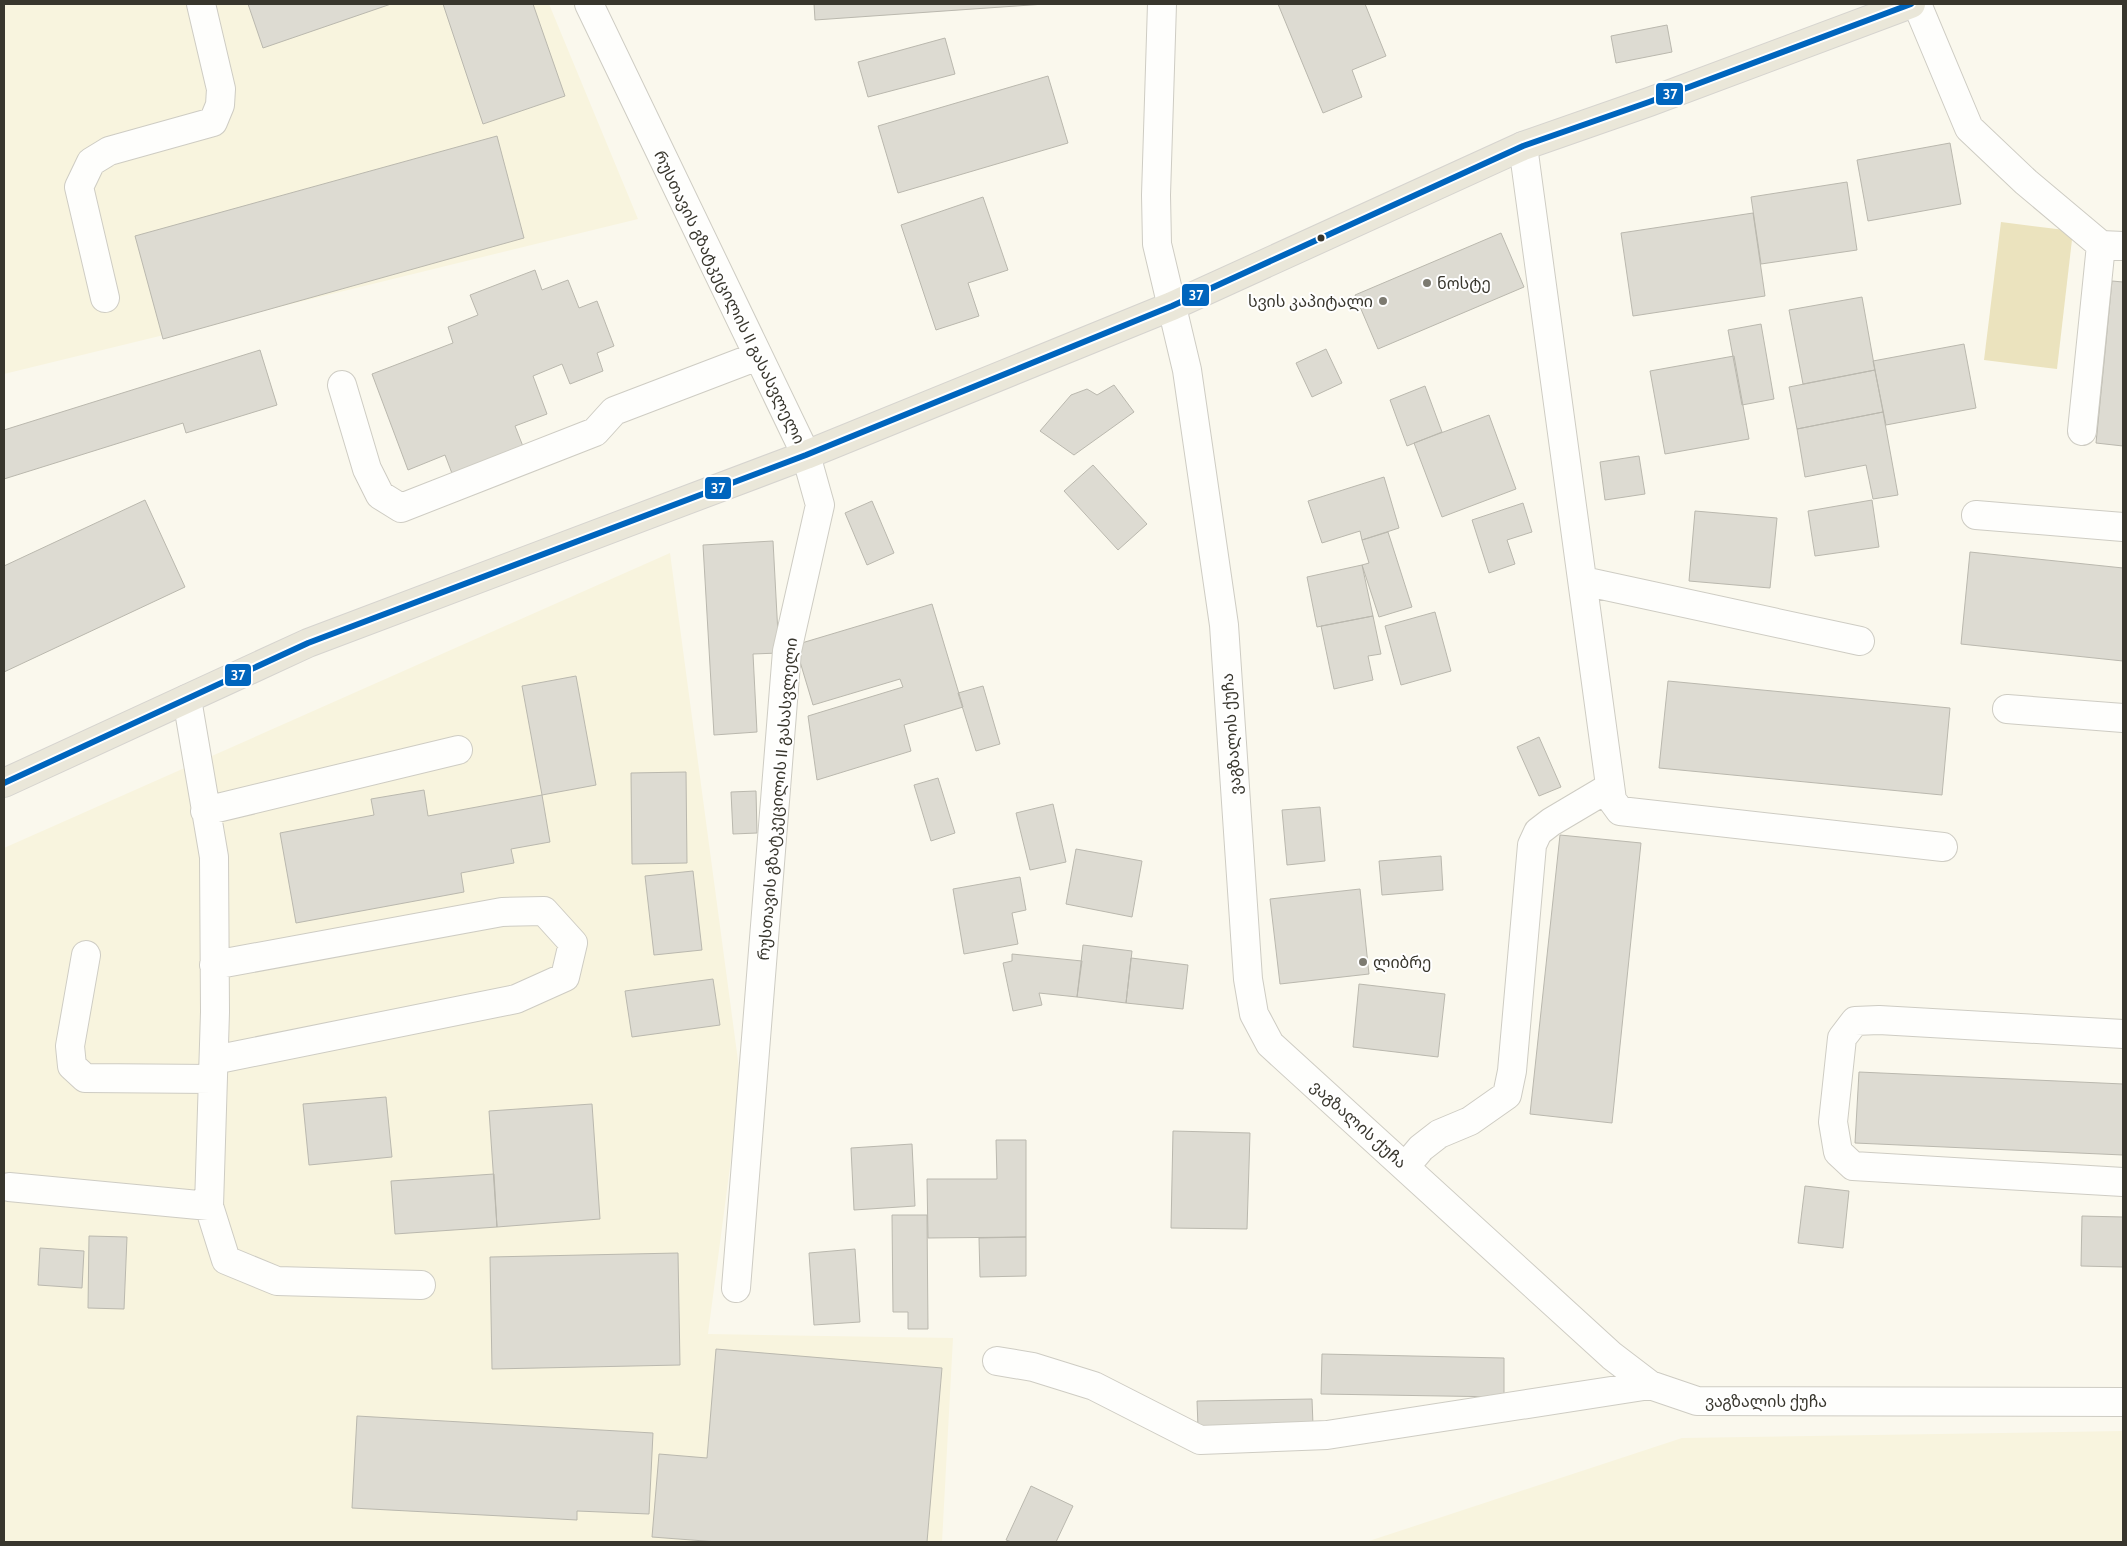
<svg xmlns="http://www.w3.org/2000/svg" width="2127" height="1546" viewBox="0 0 2127 1546" font-family="Cabin,'Noto Sans Georgian',sans-serif">
<style>
.built{fill:#f8f4de}
.green{fill:#ebe3be}
.building{fill:#dddbd2;stroke:#bab8ae}
.lines{fill:none;stroke-linecap:round;stroke-linejoin:round}
.minor-casing{stroke:#ceccc3;stroke-width:30}
.highway-casing{stroke:#d6d4cf;stroke-width:30}
.minor{stroke:#fefefc;stroke-width:28}
.highway{stroke:#eae7d9;stroke-width:28}
.bus-1-casing{stroke:#fff;stroke-width:10}
.bus-1{stroke:#0065bd;stroke-width:6}
.bus-dot{fill:#38362d;stroke:#fff;stroke-width:2}
.poi-dot{fill:#7c7a70;stroke:#fff;stroke-width:2}
.labels{text-anchor:middle;stroke-width:4;stroke-linejoin:round;paint-order:stroke}
.poi-label{font-size:16px;fill:#38362d;stroke:#fff;text-anchor:start}
.street-label{font-size:16px;fill:#38362d;stroke:#fff}
.line-badge{stroke:#fff;stroke-width:2}
.badge-label{font-size:14px;text-anchor:middle;font-weight:bold;fill:#fff}
</style>
<rect width="100%" height="100%" fill="#faf8ed"/>
<path class="built" d="M 4,4 L 549,4 L 638,219 L 4,374 Z
M 670,553 L 741,1083 L 708,1334 L 953,1338 L 942,1542 L 4,1542 L 4,848 Z
M 2123,1431 L 2123,1542 L 1366,1542 L 1682,1438 Z"/>
<path class="green" d="M 2001,222 L 2073,231 L 2057,369 L 1984,360 Z"/>
<path class="building" d="M 248,4 L 391,4 L 263,48 Z
M 443,4 L 533,4 L 565,96 L 483,124 Z
M 814,4 L 1045,4 L 815,20 Z
M 1278,4 L 1365,4 L 1386,56 L 1352,70 L 1362,97 L 1323,113 Z
M 1667,25 L 1672,52 L 1616,63 L 1611,36 Z
M 945,38 L 955,74 L 868,97 L 858,62 Z
M 1048,76 L 1068,143 L 898,193 L 878,126 Z
M 497,136 L 524,238 L 163,339 L 135,236 Z
M 1950,143 L 1961,204 L 1868,221 L 1857,160 Z
M 1847,182 L 1857,250 L 1761,264 L 1751,197 Z
M 983,197 L 1008,270 L 968,283 L 979,316 L 936,330 L 901,225 Z
M 1753,213 L 1765,296 L 1633,316 L 1621,233 Z
M 1501,233 L 1524,287 L 1378,349 L 1355,295 Z
M 535,270 L 542,290 L 568,280 L 579,308 L 597,301 L 614,346 L 597,353 L 603,371 L 570,384 L 562,364 L 533,376 L 547,414 L 515,426 L 524,449 L 453,476 L 445,455 L 408,470 L 372,374 L 453,343 L 448,327 L 478,315 L 470,295 Z
M 2112,281 L 2123,282 L 2123,446 L 2096,443 Z
M 1862,297 L 1875,370 L 1803,384 L 1789,310 Z
M 1761,324 L 1774,399 L 1742,405 L 1728,330 Z
M 1964,344 L 1976,408 L 1886,425 L 1873,361 Z
M 1326,349 L 1342,383 L 1312,397 L 1296,363 Z
M 260,350 L 277,405 L 186,433 L 183,423 L 4,479 L 4,430 Z
M 1734,356 L 1749,439 L 1665,454 L 1650,371 Z
M 1875,370 L 1883,412 L 1797,429 L 1789,387 Z
M 1114,385 L 1134,412 L 1074,455 L 1040,431 L 1071,395 L 1087,389 L 1097,395 Z
M 1425,386 L 1442,432 L 1407,446 L 1390,400 Z
M 1883,412 L 1898,495 L 1873,499 L 1866,465 L 1805,477 L 1797,429 Z
M 1489,415 L 1516,489 L 1442,517 L 1414,443 Z
M 1639,456 L 1645,494 L 1605,500 L 1600,462 Z
M 1093,465 L 1147,524 L 1118,550 L 1064,491 Z
M 1384,477 L 1399,528 L 1362,540 L 1360,531 L 1322,543 L 1308,501 Z
M 145,500 L 185,587 L 4,672 L 4,566 Z
M 1872,500 L 1879,547 L 1815,556 L 1808,511 Z
M 872,501 L 894,553 L 867,565 L 845,513 Z
M 1523,503 L 1532,532 L 1507,540 L 1515,564 L 1489,573 L 1472,520 Z
M 1695,511 L 1777,518 L 1770,588 L 1689,581 Z
M 1388,532 L 1412,607 L 1379,617 L 1362,565 L 1369,563 L 1362,540 Z
M 773,541 L 779,653 L 753,654 L 757,732 L 714,735 L 703,545 Z
M 1970,552 L 2123,568 L 2123,661 L 1961,644 Z
M 1362,565 L 1373,616 L 1317,627 L 1307,577 Z
M 932,604 L 963,707 L 904,725 L 911,751 L 817,780 L 808,716 L 903,687 L 900,679 L 813,705 L 795,645 Z
M 1435,612 L 1451,671 L 1401,685 L 1385,626 Z
M 1373,616 L 1381,654 L 1368,656 L 1373,680 L 1334,689 L 1321,626 Z
M 576,676 L 596,785 L 542,795 L 522,686 Z
M 1668,681 L 1950,708 L 1942,795 L 1659,768 Z
M 983,686 L 1000,744 L 976,751 L 958,693 Z
M 1539,737 L 1561,787 L 1539,796 L 1517,747 Z
M 686,772 L 687,863 L 632,864 L 631,773 Z
M 938,778 L 955,833 L 931,841 L 914,785 Z
M 424,790 L 428,816 L 542,795 L 550,842 L 511,849 L 514,863 L 461,873 L 464,892 L 296,923 L 280,833 L 374,815 L 371,799 Z
M 756,791 L 757,833 L 733,834 L 731,792 Z
M 1053,804 L 1066,862 L 1030,870 L 1016,813 Z
M 1320,807 L 1325,861 L 1287,865 L 1282,810 Z
M 1560,835 L 1641,843 L 1612,1123 L 1530,1114 Z
M 1076,849 L 1142,861 L 1132,917 L 1066,904 Z
M 1441,856 L 1443,890 L 1382,895 L 1379,861 Z
M 693,871 L 702,950 L 654,955 L 645,876 Z
M 1020,877 L 1026,910 L 1012,913 L 1018,944 L 964,954 L 953,889 Z
M 1360,889 L 1369,974 L 1280,984 L 1270,899 Z
M 1083,945 L 1132,951 L 1126,1003 L 1077,997 Z
M 1012,954 L 1082,961 L 1077,997 L 1039,993 L 1042,1005 L 1013,1011 L 1003,963 L 1012,961 Z
M 1131,958 L 1188,965 L 1183,1009 L 1126,1003 Z
M 713,979 L 720,1025 L 632,1037 L 625,991 Z
M 1359,984 L 1445,994 L 1438,1057 L 1353,1047 Z
M 1859,1072 L 2123,1084 L 2123,1155 L 1855,1143 Z
M 386,1097 L 392,1157 L 309,1165 L 303,1104 Z
M 592,1104 L 600,1219 L 497,1227 L 489,1111 Z
M 1173,1131 L 1250,1133 L 1247,1229 L 1171,1228 Z
M 996,1140 L 1026,1140 L 1026,1237 L 928,1238 L 927,1179 L 997,1179 Z
M 912,1144 L 915,1206 L 854,1210 L 851,1148 Z
M 494,1174 L 497,1227 L 395,1234 L 391,1181 Z
M 1805,1186 L 1849,1191 L 1843,1248 L 1798,1243 Z
M 892,1215 L 927,1215 L 928,1329 L 908,1329 L 908,1312 L 893,1312 Z
M 2082,1216 L 2123,1217 L 2123,1267 L 2081,1266 Z
M 89,1236 L 127,1237 L 124,1309 L 88,1308 Z
M 1026,1237 L 1026,1276 L 980,1277 L 979,1238 Z
M 40,1248 L 84,1251 L 82,1288 L 38,1285 Z
M 855,1249 L 860,1322 L 814,1325 L 809,1253 Z
M 678,1253 L 680,1365 L 492,1369 L 490,1257 Z
M 716,1349 L 942,1368 L 927,1542 L 718,1542 L 652,1537 L 659,1454 L 707,1458 Z
M 1322,1354 L 1504,1358 L 1504,1397 L 1321,1394 Z
M 1312,1399 L 1313,1425 L 1198,1427 L 1197,1401 Z
M 357,1416 L 653,1433 L 649,1514 L 577,1511 L 577,1520 L 352,1508 Z
M 1031,1486 L 1073,1506 L 1056,1542 L 1012,1542 L 1006,1540 Z"/>
<g class="lines">
<g class="minor-casing">
<path id="minor" d="M 589,4 L 806,455 L 820,505 L 787,651 L 736,1288
M 1162,4 L 1156,195 L 1157,244 L 1187,370 L 1224,625 L 1248,979 L 1254,1014 L 1270,1044 L 1612,1356 L 1650,1385 L 1697,1401 L 2123,1402
M 1917,4 L 1969,128 L 2026,182 L 2101,245
M 1523,146 L 1612,800 L 1620,811 L 1943,847
M 105,298 L 79,187 L 91,162 L 109,151 L 213,122 L 220,105 L 221,89 L 201,4
M 342,385 L 367,469 L 380,495 L 401,508 L 595,432 L 614,411 L 758,356
M 2082,431 L 2101,245 L 2123,246
M 1976,515 L 2123,527
M 1583,581 L 1860,641
M 187,699 L 214,857 L 215,1012 L 209,1206 L 226,1260 L 277,1281 L 421,1285
M 2007,709 L 2123,718
M 205,811 L 458,750
M 86,955 L 70,1046 L 72,1066 L 85,1078 L 213,1079
M 2123,1034 L 1879,1020 L 1855,1021 L 1842,1038 L 1833,1122 L 1838,1152 L 1853,1166 L 2123,1182
M 214,1060 L 516,999 L 565,977 L 573,943 L 544,911 L 502,912 L 214,965
M 1405,1167 L 1421,1148 L 1439,1134 L 1470,1121 L 1507,1095 L 1512,1071 L 1532,845 L 1538,832 L 1551,822 L 1610,787
M 9,1187 L 209,1206
M 997,1361 L 1033,1367 L 1094,1386 L 1200,1440 L 1327,1435 L 1650,1385"/>
</g>
<g class="highway-casing">
<path id="highway" d="M 4,783 L 308,643 L 806,455 L 1172,306 L 1523,146 L 1649,102 L 1911,4"/>
</g>
<use href="#minor" class="minor"/>
<use href="#highway" class="highway"/>
<g class="bus-1-casing">
<path id="bus-1" d="M 4,783 L 308,643 L 806,455 L 1172,306 L 1523,146 L 1649,102 L 1911,4"/>
</g>
<use href="#bus-1" class="bus-1"/>
</g>
<circle class="bus-dot" cx="1321" cy="238" r="4.5"/>
<g class="poi-dot">
<circle cx="1427" cy="283" r="5"/>
<circle cx="1383" cy="301" r="5"/>
<circle cx="1363" cy="962" r="5"/>
</g>
<g class="labels">
<g class="poi-label">
<text x="1437" y="289">ნოსტე</text>
<text x="1373" y="307" text-anchor="end">სვის კაპიტალი</text>
<text x="1373" y="968">ლიბრე</text>
</g>
<g class="street-label">
<text transform="translate(730 297) rotate(64)" y="6">რუსთავის გზატკეცილის II გასასვლელი</text>
<text transform="translate(1231 734) rotate(-94)" y="6">ვაგზალის ქუჩა</text>
<text transform="translate(777 799) rotate(-85)" y="6">რუსთავის გზატკეცილის II გასასვლელი</text>
<text transform="translate(1359 1124) rotate(42)" y="6">ვაგზალის ქუჩა</text>
<text x="1766" y="1407">ვაგზალის ქუჩა</text>
</g>
</g>
<g class="line-badge">
<rect x="1655" y="82" width="29" height="24" rx="5" fill="#0065bd"/>
<rect x="1181" y="283" width="29" height="24" rx="5" fill="#0065bd"/>
<rect x="704" y="476" width="28" height="24" rx="5" fill="#0065bd"/>
<rect x="224" y="663" width="28" height="24" rx="5" fill="#0065bd"/>
</g>
<g class="badge-label">
<text x="1670" y="99">37</text>
<text x="1196" y="300">37</text>
<text x="718" y="493">37</text>
<text x="238" y="680">37</text>
</g>
<rect width="2127" height="1546" fill="none" stroke="#38362d" stroke-width="10"/>
</svg>
